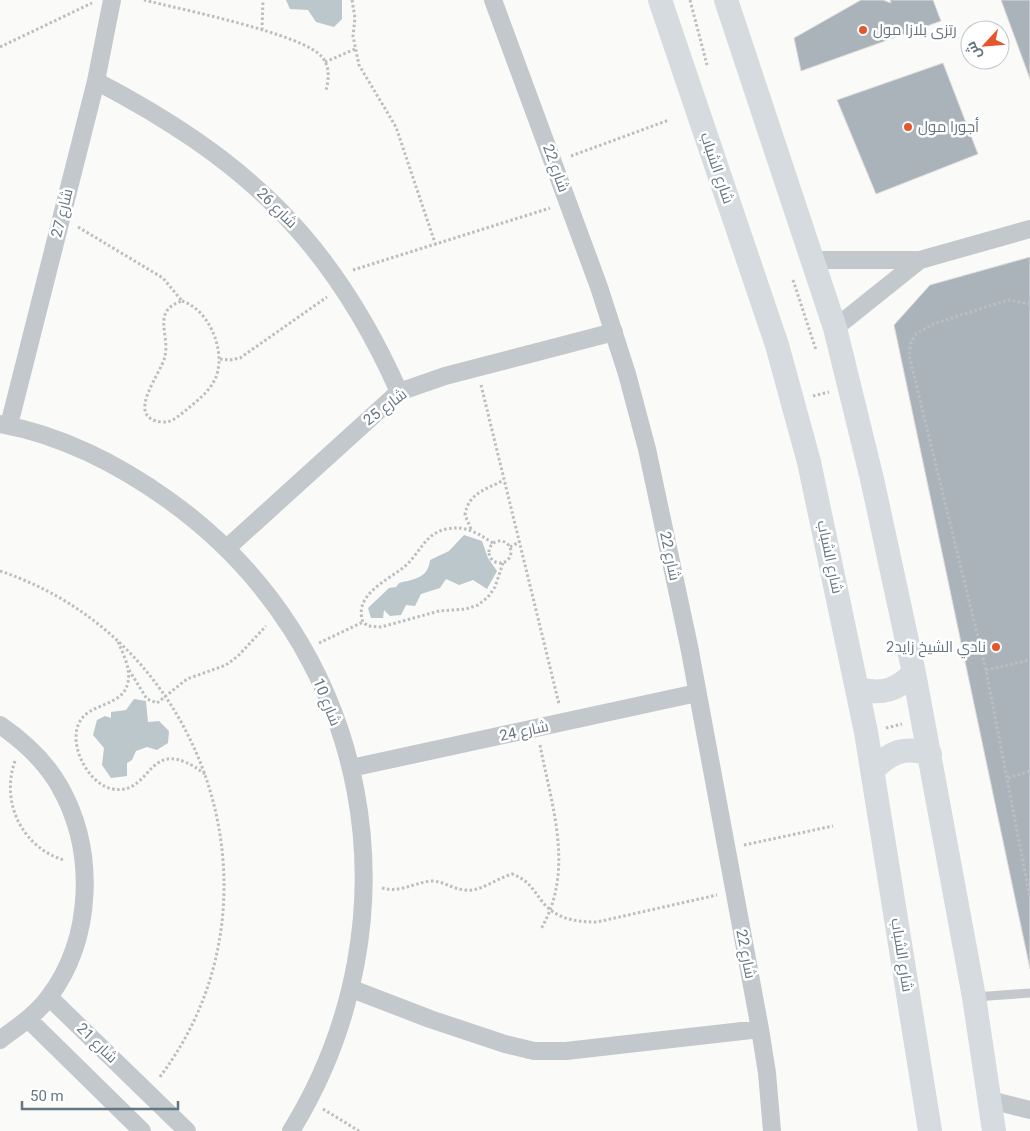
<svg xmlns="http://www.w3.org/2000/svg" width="1030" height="1131" viewBox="0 0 1030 1131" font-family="Roboto,Cairo,sans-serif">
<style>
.water{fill:#bbc7cb}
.building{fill:#aab3b9;stroke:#dcdcda}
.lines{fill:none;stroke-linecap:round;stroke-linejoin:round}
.path{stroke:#bbbfc2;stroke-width:3;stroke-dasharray:2.5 2.5;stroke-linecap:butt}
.lane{stroke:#c3c8cc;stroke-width:9}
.street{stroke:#c3c8cc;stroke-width:18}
.secondary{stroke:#d6dbdf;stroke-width:24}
.poi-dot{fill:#e4572e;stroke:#fff;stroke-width:2}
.labels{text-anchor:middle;stroke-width:5;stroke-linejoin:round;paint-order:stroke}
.poi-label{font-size:15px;fill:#657683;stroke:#fff;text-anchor:start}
.street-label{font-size:15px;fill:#657683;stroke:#fff}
</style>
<rect width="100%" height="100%" fill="#fafaf8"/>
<path class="water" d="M 286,0 L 342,0 L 342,19 L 334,27 L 316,22 L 308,10 L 290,9 Z
M 464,535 L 482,541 L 488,558 L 497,571 L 487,589 L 473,580 L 459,585 L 446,579 L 440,588 L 421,594 L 415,606 L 406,605 L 401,615 L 390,616 L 384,610 L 383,618 L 371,618 L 368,608 L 389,588 L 396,587 L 399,583 C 415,579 428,578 430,560 L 449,551 Z
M 134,699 L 146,701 L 148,722 L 159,721 L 169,731 L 168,743 L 157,750 L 147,747 L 136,751 L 132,760 L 127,763 L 127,776 L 111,778 L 102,765 L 104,748 L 93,735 L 97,720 L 105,716 L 111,718 L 111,712 L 126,710 Z"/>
<path class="building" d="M 861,0 L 883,0 L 891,3 L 890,0 L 933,0 L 941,21 L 801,71 L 794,38 Z
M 1001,0 L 1030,0 L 1030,79 Z
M 943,63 L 978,154 L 876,194 L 837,100 Z
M 1030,257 L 1030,969 L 894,325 L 930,285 Z"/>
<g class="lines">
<path class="path" d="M 144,0 C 179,9 304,34 322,57 C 330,67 329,79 326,90
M 352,0 L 355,18 L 353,36 L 359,65 L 396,127 L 436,246
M 690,0 L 707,65
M 262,30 L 263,0
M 0,47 L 92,3
M 325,62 L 355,49
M 571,156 L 669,120
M 78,227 L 163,278 L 182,301
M 353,270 L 550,208
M 793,280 L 816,350
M 182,301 C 208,309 225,348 217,374 C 212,390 198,400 185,411 C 178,416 172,423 162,422 C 123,418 162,373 165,356 C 170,334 151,311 182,301 Z
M 1030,304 L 1008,300 L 933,324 L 916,334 L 911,342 L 909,355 L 986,670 L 1030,898
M 220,359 L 230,360 L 240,358 L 327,297
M 481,385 L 559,704
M 813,396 L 829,392
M 471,529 L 465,515 C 468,493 487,489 504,480
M489 552a11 11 0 1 1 22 0a11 11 0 1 1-22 0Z
M 493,543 C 477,533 466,525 446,529 C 424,534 420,554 404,567 C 388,580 353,595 363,622 L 368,626 L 381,627 L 439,611 L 466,609 L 478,605 L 488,597 L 495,587 L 503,563
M 510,547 L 519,542
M 0,571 C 208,640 294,902 159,1078
M 118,642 C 123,654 131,668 128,682 C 124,704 97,703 84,716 C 63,737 87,785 113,789 C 154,796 146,730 205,774
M 319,643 L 363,622
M 129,670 L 147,699 L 157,703 L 187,679 L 226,665 L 238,656 L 266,626
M 986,670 L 1030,660
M 886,728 L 902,724
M 540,745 C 552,808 575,870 541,929
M 15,761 C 0,803 23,848 64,860
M 1008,778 L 1030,771
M 744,845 L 833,826
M 382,888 C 401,893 413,883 431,881 C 444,881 452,889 465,890 C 481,892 495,879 512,874 C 527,879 532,888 541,900 C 555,919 575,922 597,922 L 717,895
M 323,1109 L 359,1131"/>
<path class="lane" d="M 975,997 L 1030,993"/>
<path class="street" d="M 493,0 L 599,287 L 627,374 L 647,449 L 689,646 L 760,1029 L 767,1073 L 772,1131
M 96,81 C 243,158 331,238 399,392
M 813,260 L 920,260 L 1030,229
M 835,328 L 920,260
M 0,424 C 59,434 118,464 167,499 C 373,645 422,918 291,1131
M 9,425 L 96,81 L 112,0
M 227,548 L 399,392 L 445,376 L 614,332
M 0,725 C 23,741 46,762 60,787 C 96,851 93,938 49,997 C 36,1015 17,1027 0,1040
M 351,768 L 697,693
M 352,989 L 430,1019 L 505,1044 L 534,1051 L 566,1051 L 760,1029
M 49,997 L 187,1131
M 28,1019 L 142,1131
M 990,1100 L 1030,1110"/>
<path class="secondary" d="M 660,0 L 777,345 L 809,462 L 866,732 L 930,1131
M 726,0 L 835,328 L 872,479 L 914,673 L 974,997 L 994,1131
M 858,689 C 883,695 897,690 914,673
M 873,770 C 891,751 905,746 930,754"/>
</g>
<g class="poi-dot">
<circle cx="863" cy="30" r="5"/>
<circle cx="908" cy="127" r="5"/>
<circle cx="996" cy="647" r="5"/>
</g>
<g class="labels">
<g class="poi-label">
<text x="873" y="35">رتزى بلازا مول</text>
<text x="918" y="132">أجورا مول</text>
<text x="986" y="652" text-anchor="end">نادي الشيخ زايد2</text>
</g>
<g class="street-label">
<text transform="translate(556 168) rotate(70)" y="5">شارع 22</text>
<text transform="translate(717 168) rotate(71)" y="5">شارع الشباب</text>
<text transform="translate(277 208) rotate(45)" y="5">شارع 26</text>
<text transform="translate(62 213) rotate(-76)" y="5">شارع 27</text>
<text transform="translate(385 407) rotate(-37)" y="5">شارع 25</text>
<text transform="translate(670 556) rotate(78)" y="5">شارع 22</text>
<text transform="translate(830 557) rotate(78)" y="5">شارع الشباب</text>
<text transform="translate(327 702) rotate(68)" y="5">شارع 10</text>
<text transform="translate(524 731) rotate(-12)" y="5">شارع 24</text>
<text transform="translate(746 954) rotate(79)" y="5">شارع 22</text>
<text transform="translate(902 955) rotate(81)" y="5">شارع الشباب</text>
<text transform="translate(97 1043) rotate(44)" y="5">شارع 21</text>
</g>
</g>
<g transform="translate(985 45) rotate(244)"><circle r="24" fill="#ffffff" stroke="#c1c8cd"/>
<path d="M0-4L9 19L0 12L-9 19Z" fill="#e4572e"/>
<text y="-8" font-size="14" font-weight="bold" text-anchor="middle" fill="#657683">ش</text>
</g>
<path d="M22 1101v8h156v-8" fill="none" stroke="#657683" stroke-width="2.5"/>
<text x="30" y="1101" font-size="15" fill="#657683" stroke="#ffffff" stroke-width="4" paint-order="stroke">50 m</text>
</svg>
